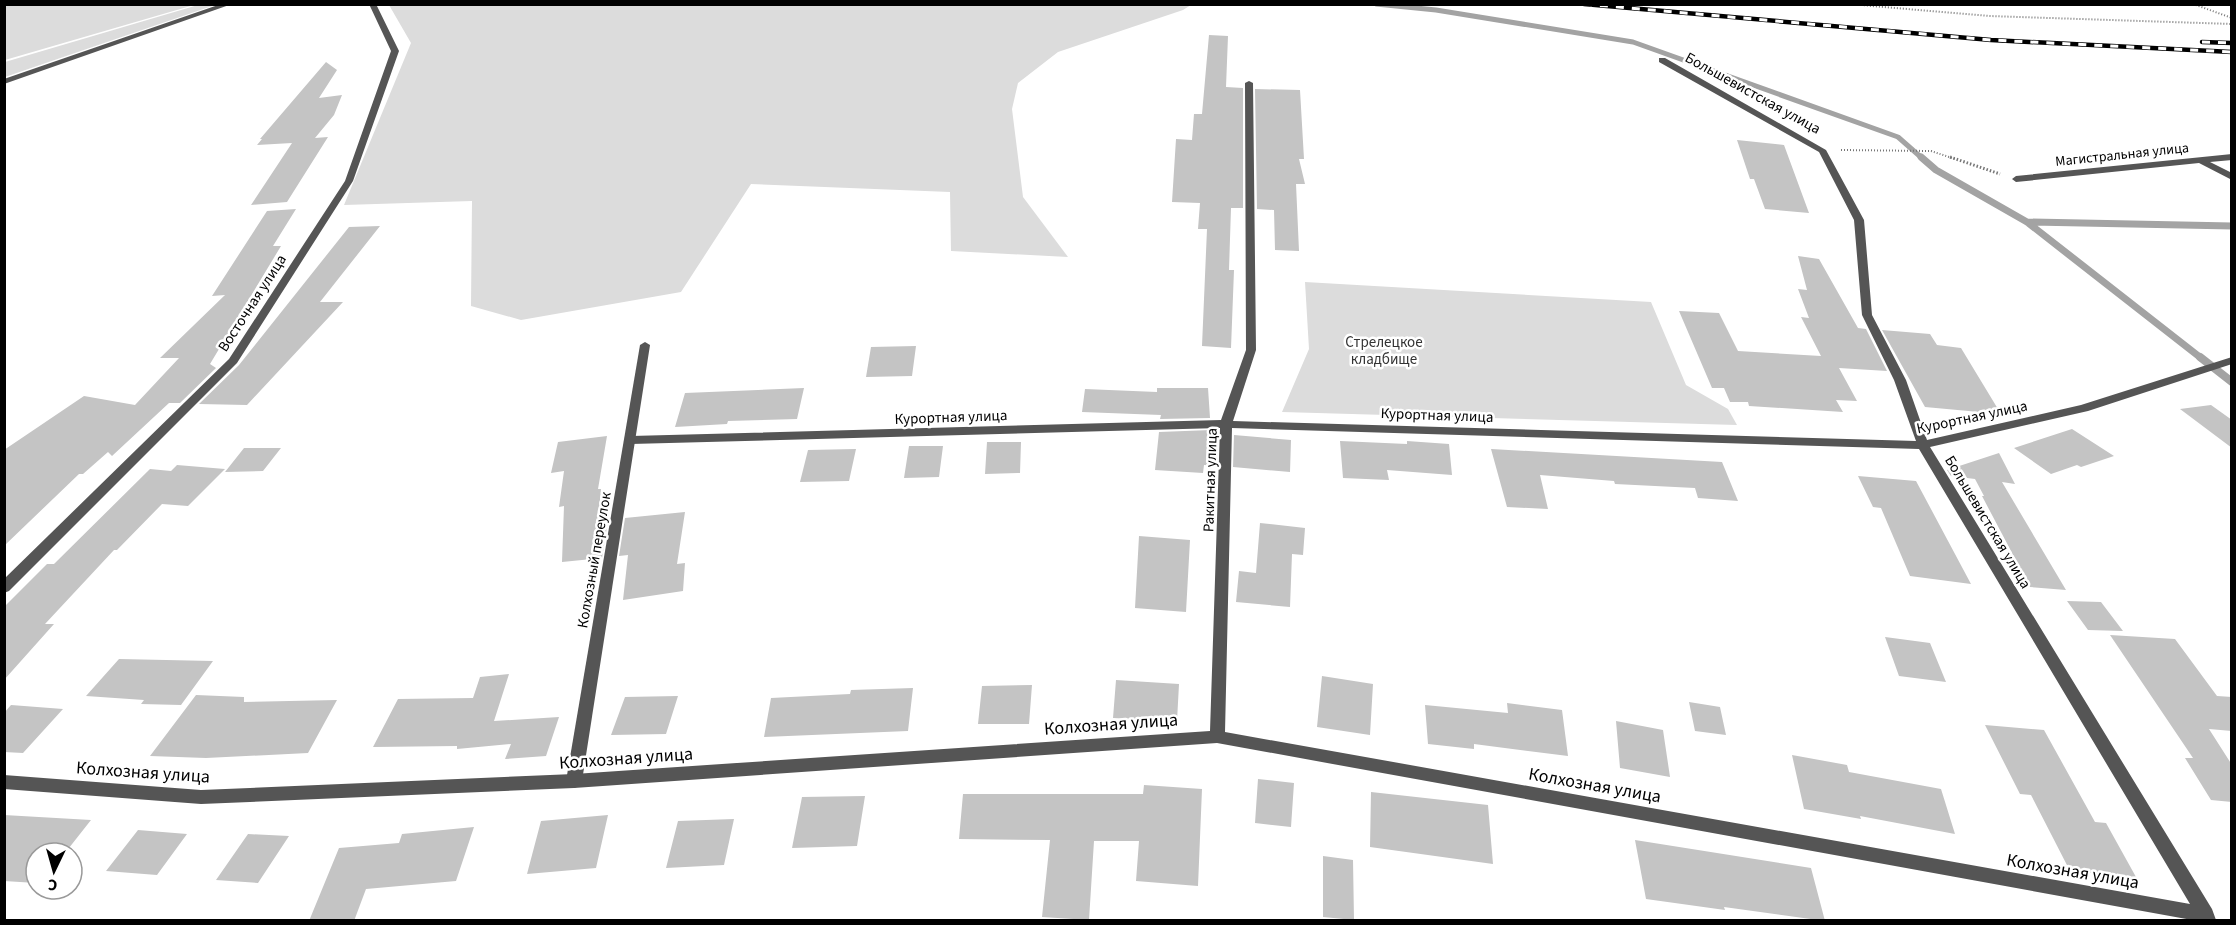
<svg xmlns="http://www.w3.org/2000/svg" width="2236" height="925" viewBox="0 0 2236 925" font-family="'Source Sans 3',sans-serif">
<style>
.green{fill:#dcdcdc}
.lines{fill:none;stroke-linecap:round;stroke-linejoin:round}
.stream-far2{stroke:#a3a3a3;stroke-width:5}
.stream-far1{stroke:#a3a3a3;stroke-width:7}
.stream{stroke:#a3a3a3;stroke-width:8}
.building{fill:#c4c4c4}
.path-far1{stroke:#777;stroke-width:2;stroke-dasharray:1 2;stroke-linecap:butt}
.path{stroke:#777;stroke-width:3;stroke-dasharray:1.5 2;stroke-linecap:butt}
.lane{fill:#555;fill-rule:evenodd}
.street{fill:#555;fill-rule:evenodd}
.rail-casing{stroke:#000;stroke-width:4.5}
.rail{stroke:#fff;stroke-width:3;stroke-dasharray:8;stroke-linecap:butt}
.labels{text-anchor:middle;stroke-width:5;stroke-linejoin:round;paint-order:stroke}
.far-street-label{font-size:14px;fill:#000;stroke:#fff}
.street-label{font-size:15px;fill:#000;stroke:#fff}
.park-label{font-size:15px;fill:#333;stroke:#fff}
.near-street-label{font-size:18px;fill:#000;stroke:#fff}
</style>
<rect width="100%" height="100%" fill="#fff"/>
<path class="green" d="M 5,4 L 194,5 L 5,60 Z
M 198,5 L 215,5 L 5,77 L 5,62 Z
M 389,5 L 1191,5 L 1183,10 L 1058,52 L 1018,83 L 1012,109 L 1023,197 L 1068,257 L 951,251 L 950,192 L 751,184 L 681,292 L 521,320 L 471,306 L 472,201 L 344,205 L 411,43 Z
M 1305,282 L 1651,302 L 1686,385 L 1728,409 L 1737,425 L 1282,412 L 1309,349 Z"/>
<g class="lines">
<path class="stream-far2" d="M 1376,4 L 1436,10 L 1633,42 L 1898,137 L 1923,159"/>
<path class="stream-far1" d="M 1921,157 L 1936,170 L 2027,222 L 2201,358
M 2027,222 L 2232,226"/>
<path class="stream" d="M 2200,357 L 2232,382"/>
</g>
<path class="building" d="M 1209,35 L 1228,36 L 1226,87 L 1243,88 L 1243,208 L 1231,208 L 1229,270 L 1234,270 L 1231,348 L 1202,346 L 1207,229 L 1198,229 L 1200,203 L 1172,202 L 1176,139 L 1192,140 L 1194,114 L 1202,114 Z
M 326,62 L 337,70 L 319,98 L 342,95 L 334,115 L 315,138 L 328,137 L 287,202 L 251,205 L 292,143 L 257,145 L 262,139 L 260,139 Z
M 1255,89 L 1300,90 L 1304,159 L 1299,159 L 1305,184 L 1296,184 L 1299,251 L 1275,250 L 1274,210 L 1257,209 Z
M 1737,140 L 1784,145 L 1809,213 L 1765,209 L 1754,179 L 1750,179 Z
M 296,209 L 273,246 L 281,246 L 210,364 L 216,368 L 180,403 L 169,403 L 112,456 L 108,452 L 83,474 L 79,474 L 4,546 L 4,450 L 84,396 L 135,405 L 179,358 L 160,358 L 225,295 L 212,296 L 267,211 Z
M 380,226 L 320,302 L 343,302 L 247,405 L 199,404 L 239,365 L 349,227 Z
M 1798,256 L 1819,259 L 1858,328 L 1866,329 L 1887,371 L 1839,368 L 1857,401 L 1836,400 L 1843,412 L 1749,406 L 1748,402 L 1730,402 L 1724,388 L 1712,388 L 1679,311 L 1719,313 L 1738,351 L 1821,356 L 1801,317 L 1809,318 L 1798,289 L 1807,290 Z
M 1882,330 L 1930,334 L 1937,345 L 1961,348 L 2001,414 L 1925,407 Z
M 916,346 L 912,376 L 866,377 L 871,347 Z
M 804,388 L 797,419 L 728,421 L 727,424 L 675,427 L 685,393 Z
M 1157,388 L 1208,388 L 1210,418 L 1160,419 L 1161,415 L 1082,412 L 1085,389 L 1157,392 Z
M 2211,405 L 2232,420 L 2232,448 L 2180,409 Z
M 2072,429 L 2114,456 L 2081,467 L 2077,465 L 2051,474 L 2014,448 Z
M 1211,430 L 1211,433 L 1218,434 L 1216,466 L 1204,465 L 1203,473 L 1155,470 L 1159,432 Z
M 1234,435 L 1291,440 L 1290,472 L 1233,467 Z
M 607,436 L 598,489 L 601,489 L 598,521 L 608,520 L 602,558 L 562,562 L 564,506 L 559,507 L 564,471 L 551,473 L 558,442 Z
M 1340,441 L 1407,444 L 1407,441 L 1449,444 L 1452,475 L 1387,470 L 1389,480 L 1343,478 Z
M 987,442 L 1021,442 L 1020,473 L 985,474 Z
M 909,446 L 943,446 L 939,477 L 904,478 Z
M 244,448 L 281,448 L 263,471 L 225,472 Z
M 856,449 L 849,481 L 800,482 L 808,450 Z
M 1491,449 L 1722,462 L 1738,501 L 1698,498 L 1695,488 L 1615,484 L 1614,481 L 1540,475 L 1548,509 L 1507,507 Z
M 1999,453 L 2015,484 L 2002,482 L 2066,590 L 2030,587 L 1982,496 L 1984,496 L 1975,479 L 1951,476 L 1947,470 Z
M 177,465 L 225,469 L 188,506 L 162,504 L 117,550 L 114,550 L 45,624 L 54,624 L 4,680 L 4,607 L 47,564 L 54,564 L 150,469 L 171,471 Z
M 1858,476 L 1916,481 L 1971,584 L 1910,576 L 1881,508 L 1873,507 Z
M 685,512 L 677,564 L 685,563 L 683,591 L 623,600 L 628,555 L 619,556 L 625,518 Z
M 1260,523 L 1305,528 L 1303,555 L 1292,554 L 1290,607 L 1236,602 L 1239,571 L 1256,573 Z
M 1139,536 L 1190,540 L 1186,612 L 1135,608 Z
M 2067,601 L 2101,602 L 2123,631 L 2088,630 Z
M 2110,635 L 2175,639 L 2217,696 L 2232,697 L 2232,731 L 2209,729 L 2232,765 L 2232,802 L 2211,800 L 2185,758 L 2193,758 Z
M 1885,637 L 1930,643 L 1946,682 L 1899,676 Z
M 119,659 L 213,661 L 181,705 L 141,704 L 144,700 L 86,696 Z
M 509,674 L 494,721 L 559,717 L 546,756 L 505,759 L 511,744 L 457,749 L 457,746 L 373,747 L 398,699 L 473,698 L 480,677 Z
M 1322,676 L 1373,684 L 1370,735 L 1317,727 Z
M 1116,680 L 1179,684 L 1177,721 L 1113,718 Z
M 1032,685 L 1029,724 L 978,724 L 982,686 Z
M 913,688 L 908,731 L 764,737 L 771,698 L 850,694 L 851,690 Z
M 196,695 L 244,697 L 244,702 L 337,700 L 308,753 L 206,758 L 150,756 Z
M 678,696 L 666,734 L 611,735 L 625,697 Z
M 1689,702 L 1720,707 L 1726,735 L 1695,731 Z
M 1507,703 L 1562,710 L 1568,756 L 1474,744 L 1474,749 L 1428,744 L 1425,705 L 1508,713 Z
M 11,705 L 63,709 L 23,753 L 4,752 L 4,713 Z
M 1616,721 L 1663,730 L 1670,777 L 1620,768 Z
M 1985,725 L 2044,730 L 2095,822 L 2106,823 L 2136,877 L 2070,871 L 2031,795 L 2020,794 Z
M 1792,755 L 1847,765 L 1849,772 L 1941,789 L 1955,834 L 1860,816 L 1861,819 L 1804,809 Z
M 1258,779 L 1294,783 L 1291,827 L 1255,823 Z
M 1144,785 L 1202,789 L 1198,886 L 1136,881 L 1139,841 L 1094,841 L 1089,920 L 1042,917 L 1050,840 L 959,839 L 963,794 L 1143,794 Z
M 1371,792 L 1488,805 L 1493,864 L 1370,847 Z
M 865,796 L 857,846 L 792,848 L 802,797 Z
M 4,815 L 91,820 L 65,853 L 36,853 L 36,883 L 4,881 Z
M 608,815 L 596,868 L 527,874 L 541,821 Z
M 734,819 L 724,865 L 666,868 L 678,821 Z
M 474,827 L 456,881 L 366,889 L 354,921 L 309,921 L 339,848 L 399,843 L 402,834 Z
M 138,830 L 187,834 L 157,875 L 106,871 Z
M 248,834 L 289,836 L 258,883 L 216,880 Z
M 1635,840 L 1811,868 L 1825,921 L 1724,907 L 1725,910 L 1646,899 Z
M 1323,856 L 1353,860 L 1354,920 L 1323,917 Z"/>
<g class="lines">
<path class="path-far1" d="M 1849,4 L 1989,16 L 2232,24
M 2193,4 L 2232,18
M 1841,150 L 1931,151 L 1955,159"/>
<path class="path" d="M 1950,157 L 2000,174"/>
<path class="lane" d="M 645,342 L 650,345 L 582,781 L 580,786 L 574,788 L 568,786 L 566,781 L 640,345 Z"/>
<path class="street" d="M 221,4 L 232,4 L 4,84 L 4,79 Z
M 369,4 L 376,4 L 399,51 L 353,181 L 237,363 L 9,591 L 4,593 L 4,579 L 229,359 L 345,181 L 391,51 Z
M 1659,58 L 1665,58 L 1826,150 L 1864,220 L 1872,315 L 1906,380 L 1927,440 L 2081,405 L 2232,357 L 2232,364 L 2088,411 L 1930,447 L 2212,909 L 2216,920 L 2192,920 L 1217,743 L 574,788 L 201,804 L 4,789 L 4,775 L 201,790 L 574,774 L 1210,731 L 1220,428 L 631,444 L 625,440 L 631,436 L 1221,420 L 1246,350 L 1245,83 L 1249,81 L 1253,83 L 1256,350 L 1233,421 L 1916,441 L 1894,380 L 1862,315 L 1854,220 L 1819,152 L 1659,62 ZM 1232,428 L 1919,449 L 2190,904 L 1225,732 Z
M 2232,154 L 2232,160 L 2210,162 L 2232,173 L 2232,180 L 2199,163 L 2016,182 L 2012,179 L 2016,176 Z"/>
<g class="rail-casing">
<path id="rail" d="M 1584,4 L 1991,40 L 2232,52
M 2202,42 L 2232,43"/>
</g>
<use href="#rail" class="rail"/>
</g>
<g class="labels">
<g class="far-street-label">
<text transform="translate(2122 154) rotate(-6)" y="5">Магистральная улица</text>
</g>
<g class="street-label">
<text transform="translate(1753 93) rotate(29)" y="5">Большевистская улица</text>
<text transform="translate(252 303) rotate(-57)" y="5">Восточная улица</text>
<text transform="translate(1437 415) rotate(2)" y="5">Курортная улица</text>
<text transform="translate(951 417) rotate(-2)" y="5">Курортная улица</text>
<text transform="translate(1972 417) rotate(-12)" y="5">Курортная улица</text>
<text transform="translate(1210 480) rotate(-88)" y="5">Ракитная улица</text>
<text transform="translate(1988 522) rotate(59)" y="5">Большевистская улица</text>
<text transform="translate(594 560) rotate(-80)" y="5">Колхозный переулок</text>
</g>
<g class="park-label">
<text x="1384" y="347">Стрелецкое<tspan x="1384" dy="17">кладбище</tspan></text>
</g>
<g class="near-street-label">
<text transform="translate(1111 724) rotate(-4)" y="6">Колхозная улица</text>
<text transform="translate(626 758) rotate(-4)" y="6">Колхозная улица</text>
<text transform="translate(143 772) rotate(4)" y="6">Колхозная улица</text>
<text transform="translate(1595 785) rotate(10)" y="6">Колхозная улица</text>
<text transform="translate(2073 871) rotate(10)" y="6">Колхозная улица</text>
</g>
</g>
<rect width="2236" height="925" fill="none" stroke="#000000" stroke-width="12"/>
<g transform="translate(54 871) rotate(185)"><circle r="28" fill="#ffffff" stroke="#999999" stroke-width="1.5"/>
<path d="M0-4.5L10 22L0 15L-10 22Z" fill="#000000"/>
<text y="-9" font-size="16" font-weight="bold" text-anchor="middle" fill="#000000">С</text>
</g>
</svg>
